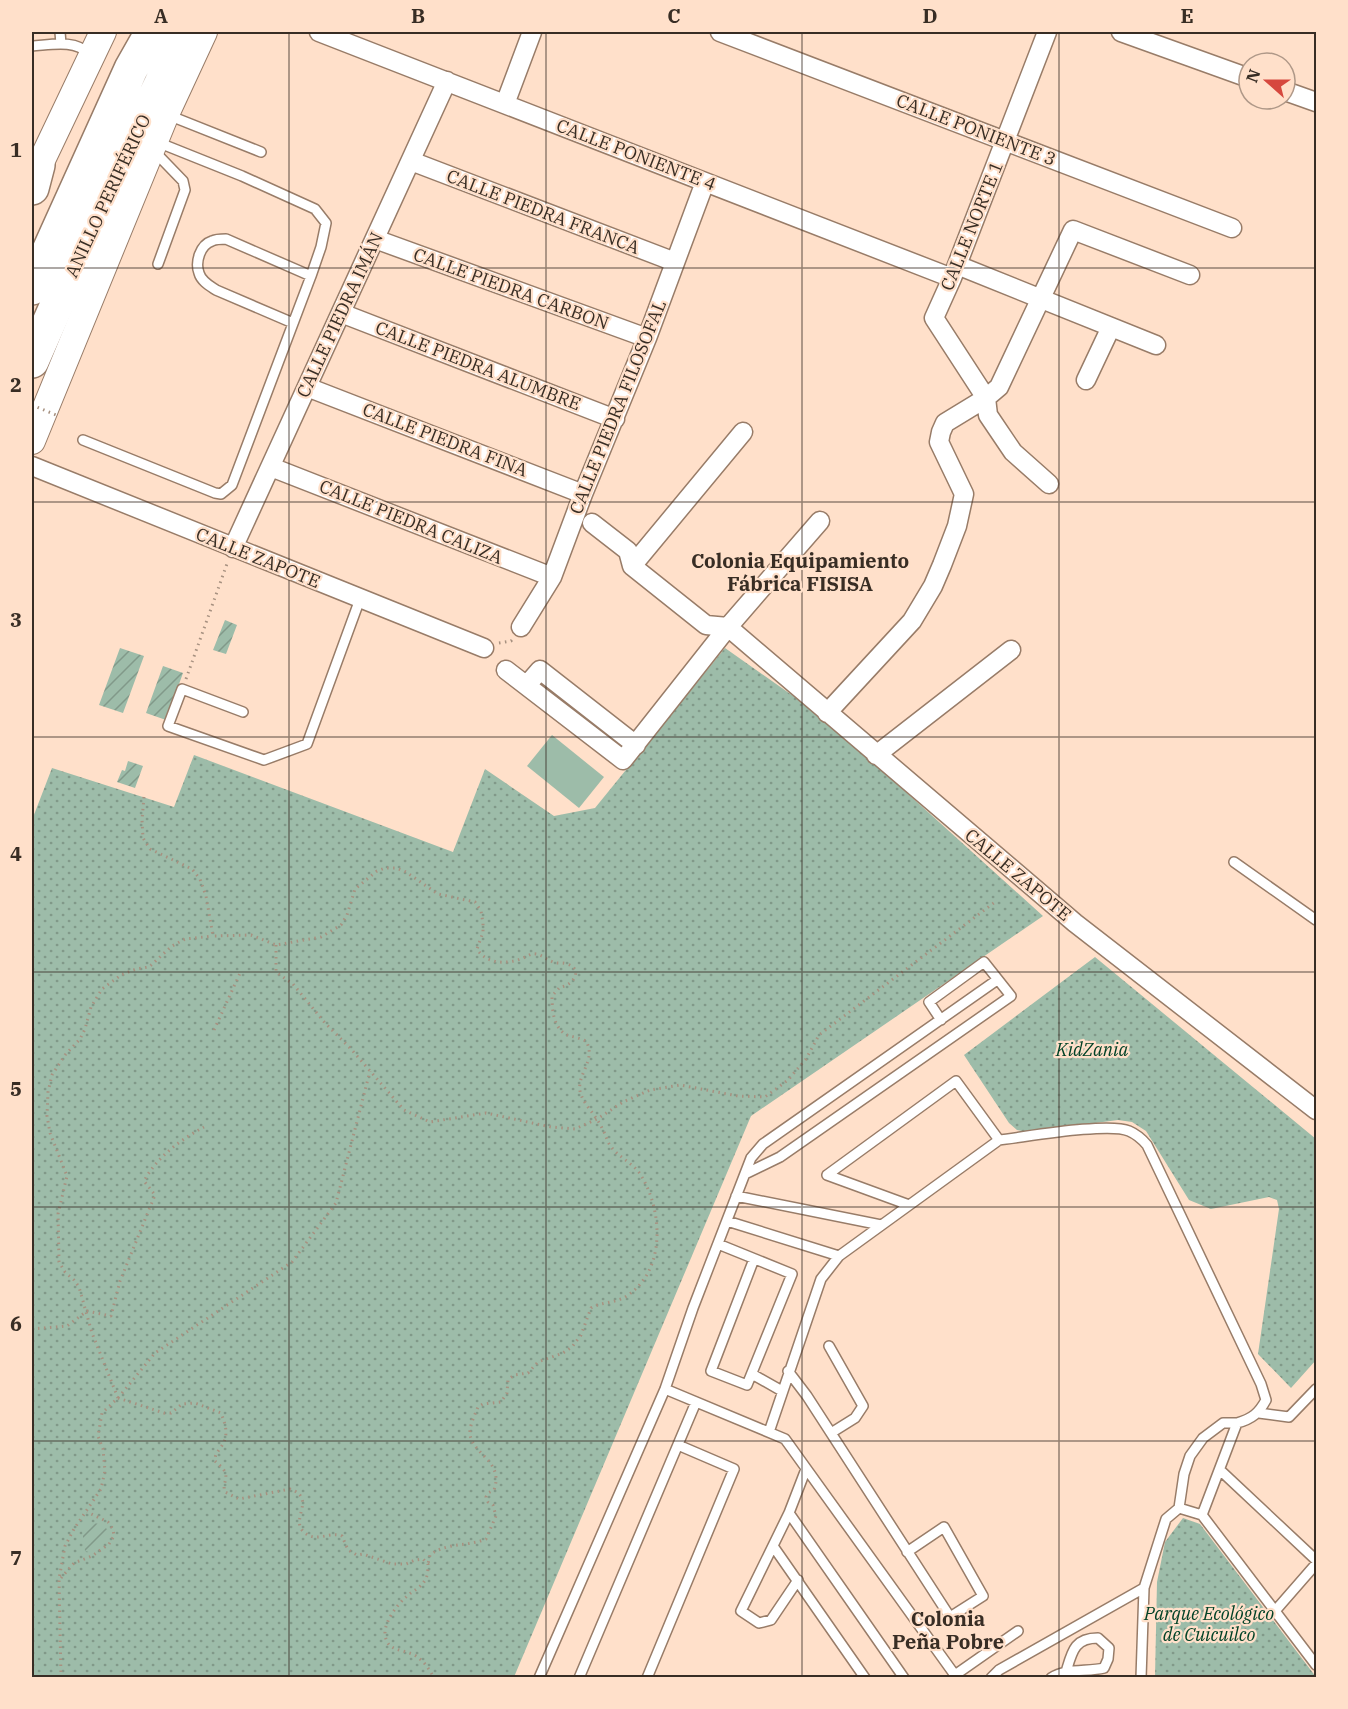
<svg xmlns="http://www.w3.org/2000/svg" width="1348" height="1709" viewBox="0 0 1348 1709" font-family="'IBM Plex Serif',serif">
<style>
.grass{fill:#9dbca9}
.park{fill:url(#park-dots)}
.garden{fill:url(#garden-furrows)}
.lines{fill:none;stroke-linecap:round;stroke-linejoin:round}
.service-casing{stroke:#987c68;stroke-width:12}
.minor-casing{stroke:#987c68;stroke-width:21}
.secondary-casing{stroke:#987c68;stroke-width:28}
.motorway-casing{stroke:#987c68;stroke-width:36}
.path{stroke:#a79180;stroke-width:3;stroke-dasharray:1.5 4.5;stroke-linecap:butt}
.service{stroke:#fff;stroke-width:9}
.minor{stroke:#fff;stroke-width:18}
.secondary{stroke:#fff;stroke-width:26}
.motorway{stroke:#fff;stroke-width:33}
.path-bridge{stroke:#a79180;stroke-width:3;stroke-dasharray:1.5 4.5;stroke-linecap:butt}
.grid{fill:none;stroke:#382d24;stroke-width:1.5;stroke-opacity:0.55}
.labels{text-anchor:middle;stroke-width:4.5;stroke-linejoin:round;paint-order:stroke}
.street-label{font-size:18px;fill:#382d24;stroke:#ffe0ca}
.park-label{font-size:18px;font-style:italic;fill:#004126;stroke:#ffe0ca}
.neighbourhood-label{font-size:20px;font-weight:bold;fill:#382d24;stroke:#ffe0ca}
.neatline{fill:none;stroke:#382d24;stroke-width:2}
.grid-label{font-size:20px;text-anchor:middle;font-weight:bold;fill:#382d24}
</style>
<defs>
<pattern id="park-dots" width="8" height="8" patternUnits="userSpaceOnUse" patternTransform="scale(1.5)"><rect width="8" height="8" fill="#9dbca9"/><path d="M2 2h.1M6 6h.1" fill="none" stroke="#819989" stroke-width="1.8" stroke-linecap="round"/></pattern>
<pattern id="garden-furrows" width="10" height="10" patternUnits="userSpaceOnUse" patternTransform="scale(1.5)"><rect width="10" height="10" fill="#9dbca9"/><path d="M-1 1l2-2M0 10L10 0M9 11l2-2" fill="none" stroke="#819989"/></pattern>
</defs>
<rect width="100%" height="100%" fill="#ffe0ca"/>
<path class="grass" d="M 552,735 L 604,777 L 579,808 L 527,766 Z"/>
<path class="park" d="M 725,648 L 823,717 L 1043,916 L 751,1116 L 514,1677 L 32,1677 L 32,820 L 52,768 L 174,807 L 194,755 L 453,852 L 485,769 L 554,816 L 595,808 Z
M 1095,957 L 1316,1139 L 1316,1360 L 1291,1388 L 1258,1354 L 1279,1209 L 1277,1200 L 1269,1197 L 1211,1209 L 1189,1200 L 1146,1131 L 1132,1122 L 1118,1120 L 1027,1132 L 1017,1130 L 1009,1123 L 964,1055 Z
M 1183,1518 L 1200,1524 L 1316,1677 L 1155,1677 L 1157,1582 L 1165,1542 Z"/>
<path class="garden" d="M 225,620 L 237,625 L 226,654 L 213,650 Z
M 120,648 L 144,656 L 123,713 L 99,705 Z
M 163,666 L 183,673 L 166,720 L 146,713 Z
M 128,761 L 143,766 L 135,788 L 117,782 L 122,770 L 125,771 Z
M 89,1522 L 104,1525 L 108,1531 L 107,1540 L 89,1552 L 85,1551 L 82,1529 Z"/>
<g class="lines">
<g class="service-casing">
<path id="service" d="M 60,32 L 61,44
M 32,46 C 50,45 75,39 89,54
M 168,115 L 261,152
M 154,151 L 183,181 L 185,190 L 158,264
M 293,323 L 216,290 C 210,286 201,281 199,273 C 195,262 200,245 212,241 C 216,239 221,239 226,239 L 311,276
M 83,440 L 215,493 L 221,494 L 232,485 L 311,276 L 321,247 L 326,223 L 315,209 L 242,176 L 157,142
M 243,712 L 182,689 L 168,726 L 264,760 L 307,744 L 360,599
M 1234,862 L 1316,920
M 745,1174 L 780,1157 L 1011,996 L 984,962 L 929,1002 L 941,1020
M 827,1175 L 956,1081 L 999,1140 C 1026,1137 1108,1122 1129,1131 C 1136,1134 1142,1139 1147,1145 L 1261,1384 L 1266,1400 C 1259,1413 1252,1419 1237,1423 L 1202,1515
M 827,1175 L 909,1205
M 736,1196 L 881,1225
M 727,1221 L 839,1256
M 718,1244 L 792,1274 L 747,1385 L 711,1371 L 754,1259
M 829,1346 L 863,1406 L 855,1418 L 831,1433
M 788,1371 L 807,1396 L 950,1617 L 983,1596 L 944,1527 L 907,1552
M 752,1374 L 782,1391
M 665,1389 L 785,1439 L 957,1678
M 1259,1413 L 1289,1417 L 1316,1389
M 769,1432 L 821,1279 L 839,1256 L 999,1140
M 1220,1470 L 1316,1560
M 1179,1508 L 1184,1474 L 1190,1456 L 1203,1438 L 1223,1423 L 1237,1423
M 789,1513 L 904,1678
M 773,1546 L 865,1678
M 798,1580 L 771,1620 L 759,1623 L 741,1611 L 789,1513 L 806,1469
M 1275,1611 L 1316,1564
M 955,1675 L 1018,1631
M 539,1678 L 665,1389 L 693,1308 L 751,1158 L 763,1144 L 997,980
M 579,1678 L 696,1402
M 647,1678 L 734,1469 L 678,1445
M 991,1678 L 999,1670 L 1144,1588
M 1051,1678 C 1066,1668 1087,1672 1104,1668 L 1108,1659 L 1109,1648 L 1098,1638 C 1074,1638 1072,1652 1066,1672 L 1069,1678
M 1141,1678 L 1144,1588 L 1166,1519 L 1179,1508 L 1202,1515 L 1316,1665"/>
</g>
<g class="minor-casing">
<path id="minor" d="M 319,32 L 952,278
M 720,32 L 1232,228
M 1047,32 L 952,278 L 934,318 L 986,398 L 988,415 L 1013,452 L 1049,484
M 1121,32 L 1249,78
M 1285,91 L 1316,102
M 505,104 L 532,32
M 411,161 L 675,262
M 375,239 L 647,338
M 957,265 L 1156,345
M 341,313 L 615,419
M 1086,380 L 1111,327
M 307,387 L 583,494
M 32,466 L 484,648
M 271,467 L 552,577
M 592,523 L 628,551 L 632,566 L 706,625 L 728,627
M 233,548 L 447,81
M 632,566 L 743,432
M 521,627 L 552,577 L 583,494 L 647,338 L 705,182
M 728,627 L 1075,923 L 1316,1110
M 506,670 L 623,760 L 728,627 L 820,521
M 527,685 L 540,670 L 636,745
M 827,713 L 912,621 L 933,586 L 942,565 L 957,526 L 964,494 L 939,442 L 941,432 L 945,423 L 986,398 L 999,387 L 1073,230 L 1190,275
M 876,755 L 1011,650"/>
</g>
<g class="secondary-casing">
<path id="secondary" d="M 32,181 L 103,32
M 32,441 L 166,114 L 204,32"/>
</g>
<g class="motorway-casing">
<path id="motorway" d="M 32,188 L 38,165
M 32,288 L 131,69 L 152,32
M 32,361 L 90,230 L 186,32"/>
</g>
<path class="path" d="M 499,643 L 511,641 L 513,639
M 186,679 L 228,561
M 144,797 L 142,820 L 143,838 L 150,849 L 192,869 L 200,879 L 206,896 L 213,936 L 251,935 L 276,945 L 321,937 L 341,925 L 347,915 L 355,889 L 377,871 L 385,868 L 396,868 L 406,872 L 438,894 L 475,902 L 481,911 L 483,923 L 483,932 L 477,949 C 486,964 507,965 523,958 C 528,956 531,953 536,954 C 542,955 547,960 553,962 C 558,964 562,962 567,964 C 584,969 573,986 560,987 L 552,996 C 552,1009 553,1028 567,1035 C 573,1037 580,1038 586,1041 C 598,1062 572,1077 582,1097 C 587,1108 597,1117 602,1128 C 606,1135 607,1142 612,1148 C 621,1159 635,1164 642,1177 C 663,1213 666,1272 625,1297 C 615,1303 601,1302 591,1308 L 581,1335 L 572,1347 L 563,1353 L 538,1362 L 528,1373 L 514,1375 L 508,1380 L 507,1393 L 501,1402 L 483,1404 L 478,1407 C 475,1414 471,1423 470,1430 C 468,1454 505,1459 494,1490 L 488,1493 L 486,1497 L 488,1502 L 493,1505 L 496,1516 L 486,1539 C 467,1547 447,1542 430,1555 L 428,1564
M 276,945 L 276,972 L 293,984 L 325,1023 L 351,1049 L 404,1110 L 430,1122 L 486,1113 L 551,1127 L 575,1129 L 597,1119 L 623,1102 L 650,1090 L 680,1085 L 738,1096 L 765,1097 L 788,1080 L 806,1059 L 819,1035 L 995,902
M 214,1030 L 241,971
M 32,1329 L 67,1326 L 87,1311 L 111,1316 L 120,1281 L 155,1195 L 144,1181 C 157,1157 180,1140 204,1127
M 118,1398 L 164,1413 L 171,1413 L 182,1404 L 195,1403 L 221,1413 C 226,1426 229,1435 221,1447 C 217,1453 215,1454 215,1461 C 218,1464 223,1468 225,1472 C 228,1479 222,1485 225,1492 L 239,1499 L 290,1489 C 318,1499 288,1520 305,1533 C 317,1543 329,1531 342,1536 L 348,1550 L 357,1555 L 363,1554 L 392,1564 L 406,1564 L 415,1560 L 423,1559 L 428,1564 C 428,1568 428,1574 426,1578 C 422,1588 413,1590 406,1597 C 397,1605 385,1621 385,1633 C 386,1653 403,1648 416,1656 C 424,1661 430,1670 434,1678
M 118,1398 L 92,1333 L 79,1287 L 74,1280 L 65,1272 L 59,1262 L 58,1214 L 67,1176 L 50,1133 L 47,1116 L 48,1092 L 52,1075 L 65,1055 L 80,1039 L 85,1029 L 91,1007 L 102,989 L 121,975 L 136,969 L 149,967 L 172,946 L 185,939 L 213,936
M 61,1578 L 74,1563 L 92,1556 L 109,1544 L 114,1536 L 113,1529 L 108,1522 L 87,1512
M 61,1678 L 59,1579 L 65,1546 L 74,1529 L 101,1489 L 105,1471 L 103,1449 L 98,1436 L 102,1413 L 118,1398 L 155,1353 L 292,1262 L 336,1203 L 370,1071"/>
<use href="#service" class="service"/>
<use href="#minor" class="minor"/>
<use href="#secondary" class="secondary"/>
<use href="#motorway" class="motorway"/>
<path class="path-bridge" d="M 32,405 L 56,415"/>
</g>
<path class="grid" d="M 289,32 L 289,1678M 546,32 L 546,1678M 802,32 L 802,1678M 1059,32 L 1059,1678M 32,268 L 1316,268M 32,502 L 1316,502M 32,737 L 1316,737M 32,972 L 1316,972M 32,1207 L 1316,1207M 32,1441 L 1316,1441"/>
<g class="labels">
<g class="street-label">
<text transform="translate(976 130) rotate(21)" y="6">CALLE PONIENTE 3</text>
<text transform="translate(636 155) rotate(21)" y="6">CALLE PONIENTE 4</text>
<text transform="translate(108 196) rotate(-65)" y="6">ANILLO PERIFÉRICO</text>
<text transform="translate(543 212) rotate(21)" y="6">CALLE PIEDRA FRANCA</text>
<text transform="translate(972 226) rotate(-68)" y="6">CALLE NORTE 1</text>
<text transform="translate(511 289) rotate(20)" y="6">CALLE PIEDRA CARBON</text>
<text transform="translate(340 315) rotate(-65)" y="6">CALLE PIEDRA IMÁN</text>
<text transform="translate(478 366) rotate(21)" y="6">CALLE PIEDRA ALUMBRE</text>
<text transform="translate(618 407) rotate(-68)" y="6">CALLE PIEDRA FILOSOFAL</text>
<text transform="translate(445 440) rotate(21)" y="6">CALLE PIEDRA FINA</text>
<text transform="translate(411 522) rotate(22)" y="6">CALLE PIEDRA CALIZA</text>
<text transform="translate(258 558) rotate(22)" y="6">CALLE ZAPOTE</text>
<text transform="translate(1018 875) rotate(40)" y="6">CALLE ZAPOTE</text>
</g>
<g class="park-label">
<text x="1092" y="1056">KidZania</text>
<text x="1209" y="1620">Parque Ecológico<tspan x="1209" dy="21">de Cuicuilco</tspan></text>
</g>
<g class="neighbourhood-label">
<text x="800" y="568">Colonia Equipamiento<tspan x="800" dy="23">Fábrica FISISA</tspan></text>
<text x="948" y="1626">Colonia<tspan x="948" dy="23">Peña Pobre</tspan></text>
</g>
</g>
<rect width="1348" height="1709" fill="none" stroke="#ffe0ca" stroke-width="66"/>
<g transform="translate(1267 81) rotate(291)"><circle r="28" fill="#ffe0ca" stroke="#af9888" stroke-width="1.5"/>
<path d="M0-4.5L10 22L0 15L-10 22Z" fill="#d6483e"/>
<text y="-9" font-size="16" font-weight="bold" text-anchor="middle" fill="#382d24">N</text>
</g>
<rect x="33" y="33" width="1282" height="1643" class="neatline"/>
<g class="grid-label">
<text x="161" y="23">A</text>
<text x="418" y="23">B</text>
<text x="674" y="23">C</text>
<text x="930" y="23">D</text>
<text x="1187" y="23">E</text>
<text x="16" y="157">1</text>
<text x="16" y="392">2</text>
<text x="16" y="627">3</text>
<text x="16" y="861">4</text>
<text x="16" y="1096">5</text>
<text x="16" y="1331">6</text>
<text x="16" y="1565">7</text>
</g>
</svg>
